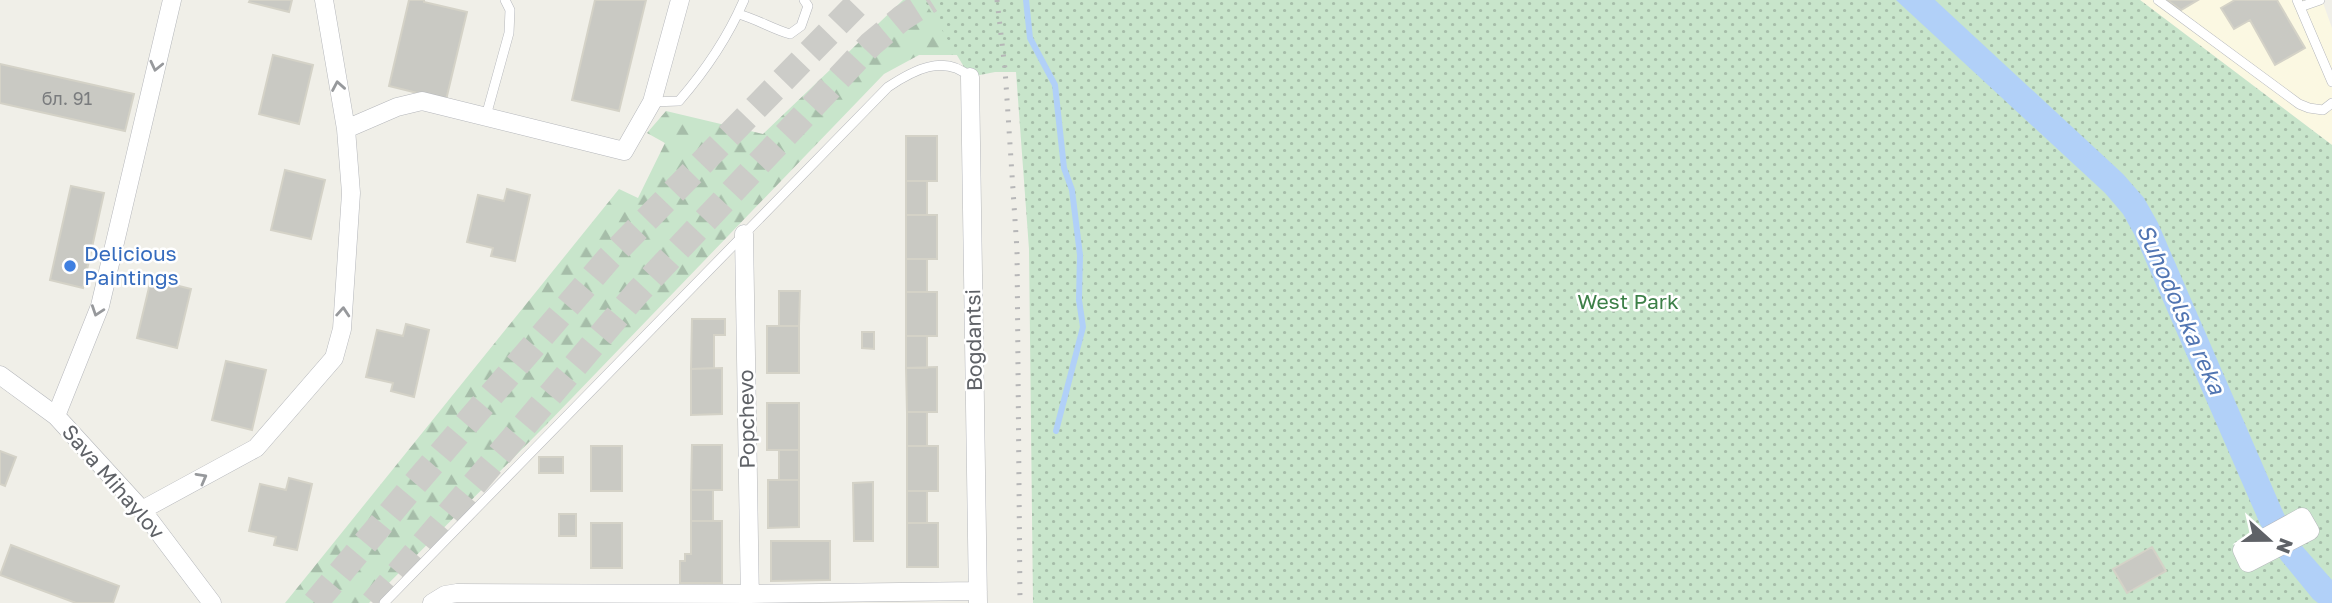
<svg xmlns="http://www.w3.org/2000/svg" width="2332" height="603" viewBox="0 0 2332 603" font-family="'Golos Text',sans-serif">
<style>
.commercial{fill:#fbf8e2}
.forest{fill:url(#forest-firs)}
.park{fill:url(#park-dots)}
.water{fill:#b1d0f8}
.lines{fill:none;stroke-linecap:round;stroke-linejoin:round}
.stream{stroke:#b1d0f8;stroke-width:6}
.building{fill:#c9c9c3;stroke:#d4d2c7;stroke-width:2}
.primary-tunnel{stroke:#ccccc8;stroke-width:26;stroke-dasharray:26 13;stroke-linecap:butt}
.lane-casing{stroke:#b5b7bb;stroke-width:10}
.street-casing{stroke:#b5b7bb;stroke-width:19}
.lane{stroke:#fff;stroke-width:9}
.street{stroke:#fff;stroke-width:18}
.rail{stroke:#b6b6b7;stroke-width:5;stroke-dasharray:2 9;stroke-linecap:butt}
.oneway{stroke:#97999c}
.shop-dot{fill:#3f7fe0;stroke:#fff;stroke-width:2.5}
.labels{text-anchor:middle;stroke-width:5;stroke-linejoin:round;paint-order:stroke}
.number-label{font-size:18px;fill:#7a7c7e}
.shop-label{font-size:21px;fill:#366cbe;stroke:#fff;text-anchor:start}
.park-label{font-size:21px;fill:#3d8048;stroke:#fff}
.street-label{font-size:21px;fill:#5f6267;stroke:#fff}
.water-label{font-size:23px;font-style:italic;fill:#5175b2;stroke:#fff}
</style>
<defs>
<pattern id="forest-firs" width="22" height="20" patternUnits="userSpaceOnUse" patternTransform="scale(1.75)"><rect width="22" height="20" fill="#c8e5cb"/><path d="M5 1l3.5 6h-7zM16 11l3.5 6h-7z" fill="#a6bda9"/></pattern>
<pattern id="park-dots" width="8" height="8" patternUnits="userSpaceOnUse" patternTransform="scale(1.75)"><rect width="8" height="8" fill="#c8e5cb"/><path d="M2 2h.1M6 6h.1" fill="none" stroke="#a6bda9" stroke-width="1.8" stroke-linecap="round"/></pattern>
</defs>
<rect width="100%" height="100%" fill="#f0efe8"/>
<path class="commercial" d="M 2140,0 L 2322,0 L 2332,28 L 2332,145 Z"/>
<path class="forest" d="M 903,0 L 987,0 L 970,77 L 958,55 L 919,55 L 884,74 L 546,425 L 369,603 L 285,603 L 619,189 L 638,198 L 665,143 L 647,133 L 666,111 L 763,134 Z"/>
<path class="park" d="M 924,0 L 2140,0 L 2332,145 L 2332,603 L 1033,603 L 1029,249 L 1016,72 L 995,72 L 970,77 Z"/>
<path class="water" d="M 1896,0 L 1935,0 L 2123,174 L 2144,198 L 2158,223 L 2284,514 L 2302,546 L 2332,580 L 2332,603 L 2318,603 L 2313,599 L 2281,560 L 2260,524 L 2134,234 L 2123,214 L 2105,193 Z"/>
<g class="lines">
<path class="stream" d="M 1026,0 L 1030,38 L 1055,85 L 1064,168 L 1072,190 L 1080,255 L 1079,300 L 1083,327 L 1056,431"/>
</g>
<path class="building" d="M 250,0 L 292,0 L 289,12 L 249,2 Z
M 409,0 L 424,0 L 424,2 L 467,12 L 446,100 L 389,86 Z
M 595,0 L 646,0 L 619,111 L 572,100 Z
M 2167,0 L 2198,0 L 2181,10 Z
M 2235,0 L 2277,0 L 2305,48 L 2275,65 L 2250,20 L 2234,29 L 2221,8 Z
M 273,55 L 313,65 L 299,124 L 259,114 Z
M 0,64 L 134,94 L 125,131 L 0,103 Z
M 906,136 L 937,136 L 937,181 L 906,181 Z
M 285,170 L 325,180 L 311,239 L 271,230 Z
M 906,181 L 927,181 L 927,215 L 906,215 Z
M 71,186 L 104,193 L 83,288 L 50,280 Z
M 507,189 L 530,195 L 515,261 L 491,256 L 493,248 L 467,242 L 478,195 L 504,201 Z
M 906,215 L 937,215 L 937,259 L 906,259 Z
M 906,259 L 927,259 L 927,292 L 906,292 Z
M 151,279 L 191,289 L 177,348 L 137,338 Z
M 779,291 L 800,291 L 799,326 L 779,326 Z
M 906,292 L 937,292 L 937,336 L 906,336 Z
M 692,319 L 725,319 L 725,335 L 714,335 L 714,368 L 691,369 Z
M 406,324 L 429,330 L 414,397 L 391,391 L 393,383 L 366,377 L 377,330 L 403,336 Z
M 767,326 L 799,326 L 799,373 L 767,373 Z
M 862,332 L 874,332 L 874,349 L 862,348 Z
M 906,336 L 927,336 L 927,368 L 906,368 Z
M 226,361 L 266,370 L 252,430 L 212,420 Z
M 937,367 L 937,412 L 907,412 L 906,368 Z
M 722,368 L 722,414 L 691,415 L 691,369 Z
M 767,403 L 799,403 L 799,450 L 767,450 Z
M 907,412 L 927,412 L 927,446 L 907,446 Z
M 692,445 L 722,445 L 722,490 L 691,490 Z
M 591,446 L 622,446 L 622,491 L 591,491 Z
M 907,446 L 938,446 L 938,491 L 907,491 Z
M 779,450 L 799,450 L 799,480 L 779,480 Z
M 0,451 L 16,457 L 5,486 L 0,484 Z
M 539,457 L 563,457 L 563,473 L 539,473 Z
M 289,478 L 312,484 L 297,550 L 274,545 L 276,537 L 249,531 L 260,484 L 286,490 Z
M 768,480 L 799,480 L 799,527 L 768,528 Z
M 873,482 L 873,541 L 854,541 L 853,483 Z
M 691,490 L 713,490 L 713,521 L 691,521 Z
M 907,491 L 927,491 L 927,523 L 907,523 Z
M 559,514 L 576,514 L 576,536 L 559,536 Z
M 691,521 L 722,521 L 722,583 L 680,583 L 680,561 L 685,561 L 685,554 L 691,554 Z
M 591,523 L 622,523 L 622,568 L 591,568 Z
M 907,523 L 938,523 L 938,567 L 907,567 Z
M 771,541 L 830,541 L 830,580 L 771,581 Z
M 11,545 L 119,586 L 113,603 L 76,603 L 0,575 Z
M 2152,547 L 2166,571 L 2127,593 L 2113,569 Z"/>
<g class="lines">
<path class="primary-tunnel" d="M 315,603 L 413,486 L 609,258 L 861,0
M 373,603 L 637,293 L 871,44 L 902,18 L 930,0"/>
<g class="lane-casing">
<path id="lane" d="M 2158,0 L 2299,104 L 2309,108 L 2323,110 L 2332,103
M 2297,0 L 2332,82
M 2300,7 L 2320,0
M 738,14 C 757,19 772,29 790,34 L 801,26 L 808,6 L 804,0
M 652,102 L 679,101 C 705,71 728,37 744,0
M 486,116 L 509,33 L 510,10 L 505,0
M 384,603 L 888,87 C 912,71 944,53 970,77"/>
</g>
<g class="street-casing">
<path id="street" d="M 970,77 L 978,602
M 346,129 L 397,107 L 422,101 L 624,151 L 652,102 L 680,0
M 744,234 L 750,603
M 0,375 L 56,416 L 142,510 L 212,603
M 56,416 L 100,306 L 172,0
M 142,510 L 256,448 L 334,358 L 342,329 L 351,193 L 346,129 L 324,0
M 2302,517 L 2310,531 L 2248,563 L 2242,550 Z
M 432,603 L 445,595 L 457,593 L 750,594 L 978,591"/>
</g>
<use href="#lane" class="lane"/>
<use href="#street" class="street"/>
<path class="rail" d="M 997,0 L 1005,69 L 1017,250 L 1020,603"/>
</g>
<defs><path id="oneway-chevron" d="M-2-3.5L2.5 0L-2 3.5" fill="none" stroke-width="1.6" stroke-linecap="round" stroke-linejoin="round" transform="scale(1.75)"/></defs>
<g class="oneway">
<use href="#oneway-chevron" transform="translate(156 66) rotate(103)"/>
<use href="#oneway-chevron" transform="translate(338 86) rotate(-100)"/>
<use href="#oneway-chevron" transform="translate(97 311) rotate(109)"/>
<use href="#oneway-chevron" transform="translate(343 312) rotate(-86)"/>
<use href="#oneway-chevron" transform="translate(202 478) rotate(-29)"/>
</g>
<circle class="shop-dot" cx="70" cy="266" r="7"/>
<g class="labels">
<g class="number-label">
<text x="67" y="105">бл. 91</text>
</g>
<g class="shop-label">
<text x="84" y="261">Delicious<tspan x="84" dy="24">Paintings</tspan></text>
</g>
<g class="park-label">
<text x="1628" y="309">West Park</text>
</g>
<g class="street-label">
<text transform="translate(974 340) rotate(-91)" y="7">Bogdantsi</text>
<text transform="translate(747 419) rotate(-91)" y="7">Popchevo</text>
<text transform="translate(113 482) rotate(49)" y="7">Sava Mihaylov</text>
</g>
<g class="water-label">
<text transform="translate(2181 309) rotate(66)" y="8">Suhodolska reka</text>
</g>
</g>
<g transform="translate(2269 540) rotate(111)" stroke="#ffffff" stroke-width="5" paint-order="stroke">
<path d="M0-5L12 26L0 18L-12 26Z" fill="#5f6267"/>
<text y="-10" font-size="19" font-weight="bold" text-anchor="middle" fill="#5f6267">N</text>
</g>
</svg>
